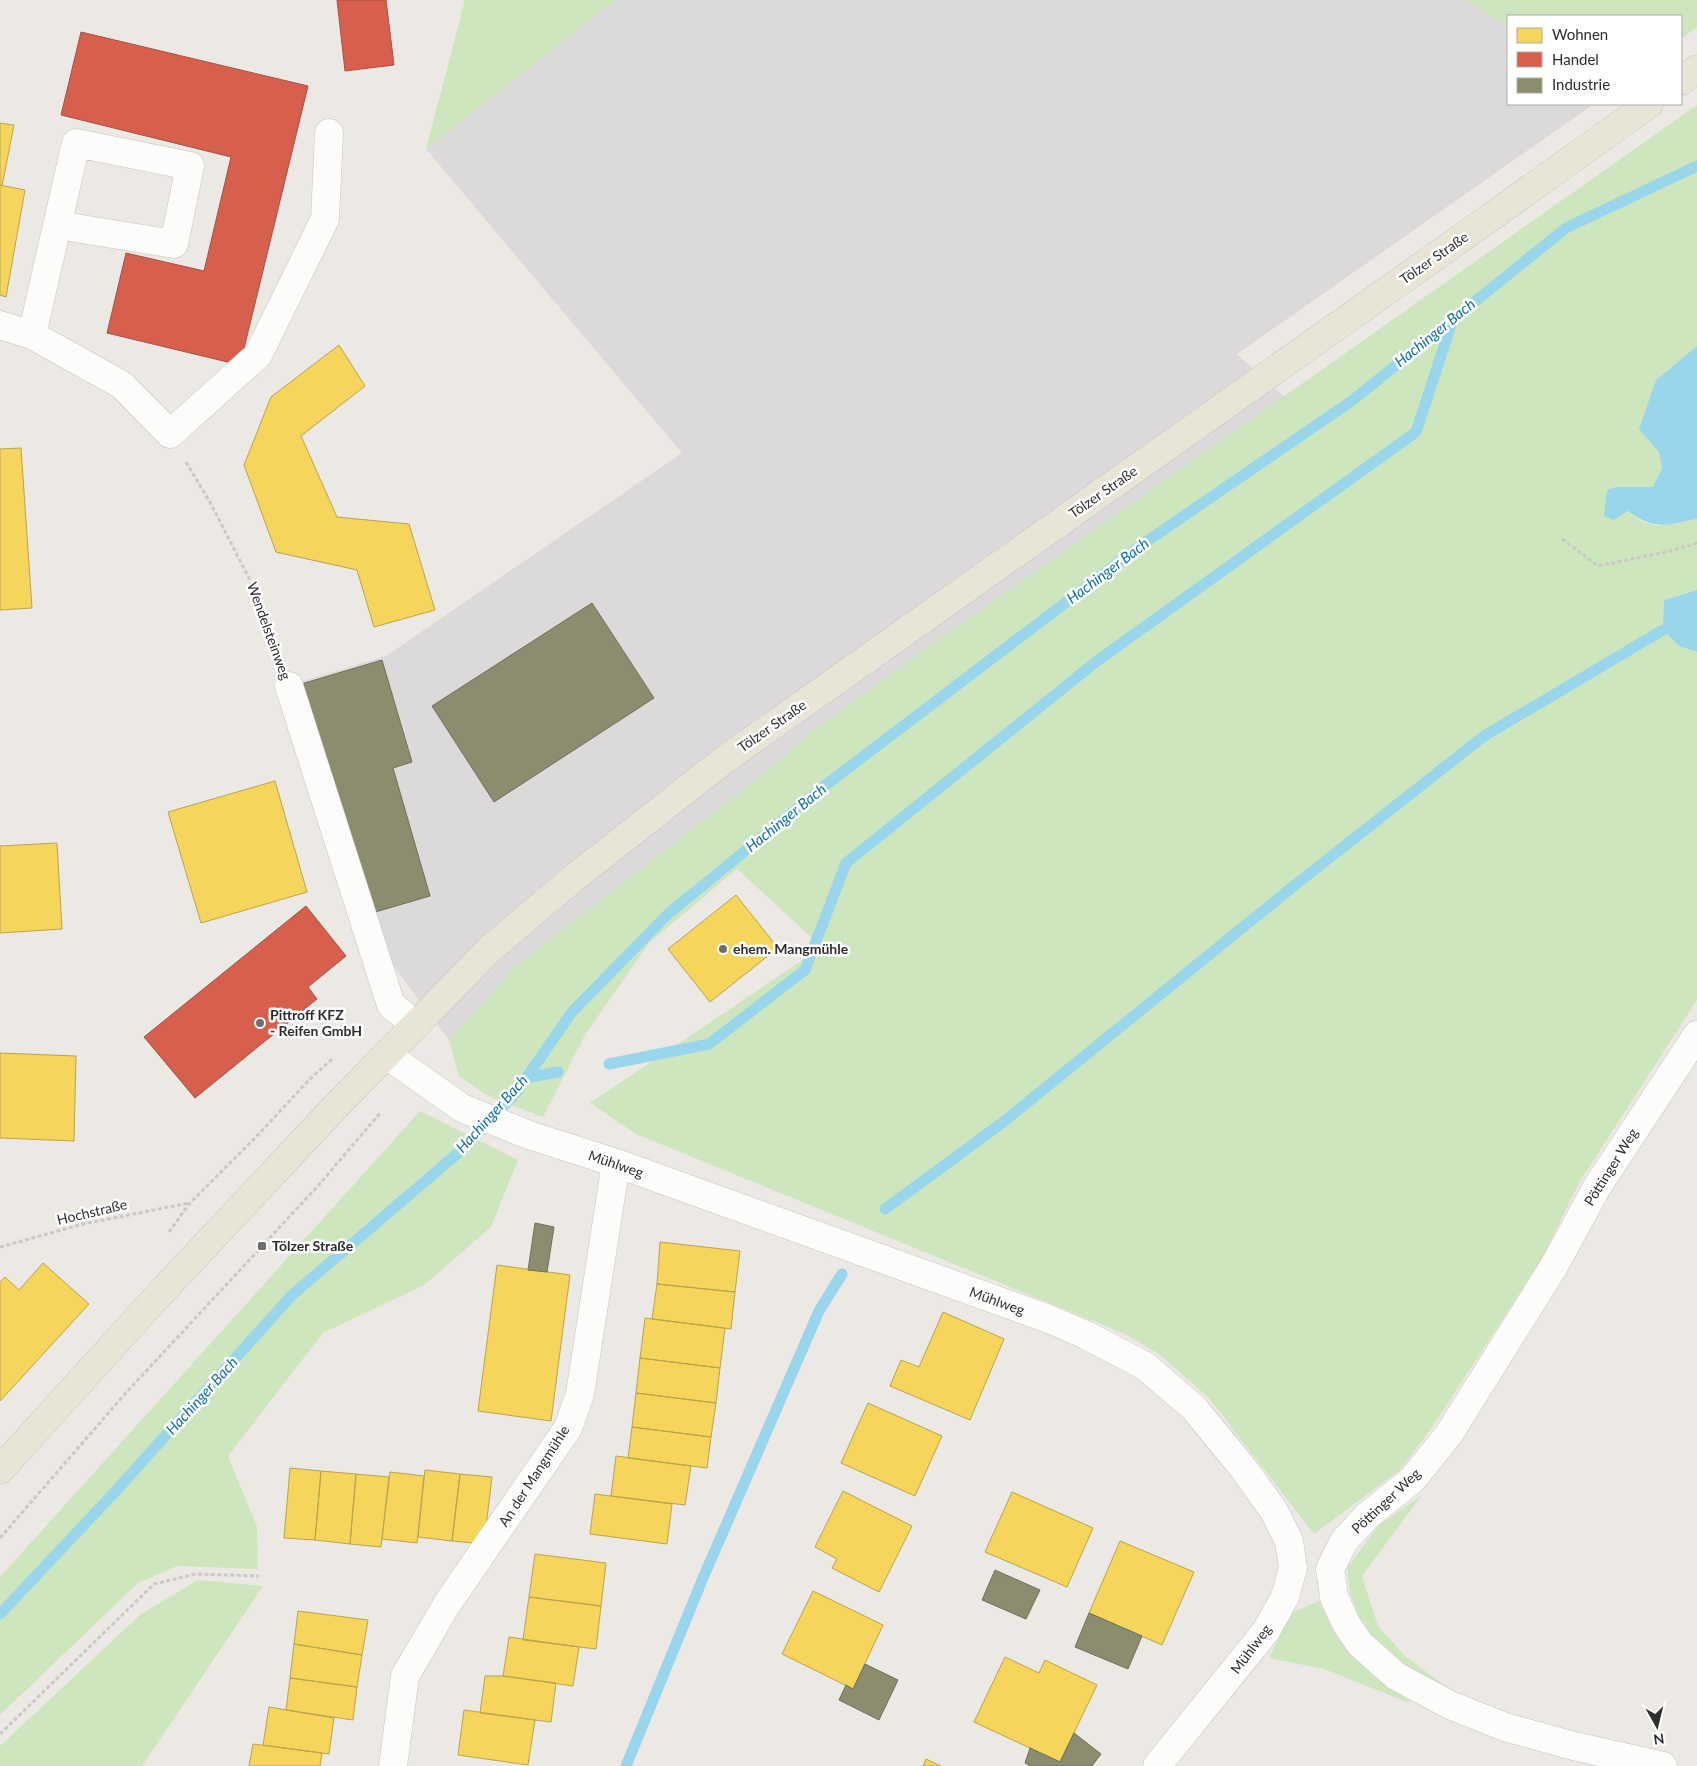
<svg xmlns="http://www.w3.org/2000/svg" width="1697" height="1766" viewBox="0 0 1697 1766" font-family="Lato,sans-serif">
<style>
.industrial{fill:#dcd9db}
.green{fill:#cee6be}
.water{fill:#99d6ec}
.homes{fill:#f6d55c;stroke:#baa34e}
.shops{fill:#d6604d;stroke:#a45144}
.industry{fill:#8c8c6e;stroke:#70705b}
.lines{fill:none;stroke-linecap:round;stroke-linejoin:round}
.stream{stroke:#99d6ec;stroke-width:11}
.minor-casing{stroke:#c5c4c5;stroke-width:29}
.major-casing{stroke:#c6c5c4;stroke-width:29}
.path{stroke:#c9c9c8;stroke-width:3;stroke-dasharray:4 2.5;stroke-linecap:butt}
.minor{stroke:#fcfcfb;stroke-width:28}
.major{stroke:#e8e4d6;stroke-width:28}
.poi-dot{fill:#706f6e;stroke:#fff;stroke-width:2}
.labels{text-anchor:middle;stroke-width:5;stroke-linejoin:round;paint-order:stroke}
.street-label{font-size:14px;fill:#2e2e2e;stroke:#fff}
.poi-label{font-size:14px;font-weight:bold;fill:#2e2e2e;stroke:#fff;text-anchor:start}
.water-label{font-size:15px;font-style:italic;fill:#0d6fa3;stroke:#fff}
</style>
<rect width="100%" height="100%" fill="#ece8e4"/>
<path class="industrial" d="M 616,0 L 1466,0 L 1508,27 L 1508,104 L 1594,104 L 1237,354 L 1285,397 L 930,646 L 812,732 L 766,772 L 516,966 L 449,1040 L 383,952 L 296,683 L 386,656 L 682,453 L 426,149 Z"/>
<path class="green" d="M 465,0 L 616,0 L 426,149 Z
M 1466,0 L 1697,0 L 1697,27 L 1681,39 L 1681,16 L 1508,16 L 1508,27 Z
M 1697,105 L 1697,346 L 1656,380 L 1659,452 L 1662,468 L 1653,487 L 1616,487 L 1626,511 L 1641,521 L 1658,526 L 1697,519 L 1697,590 L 1664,600 L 1679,646 L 1697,652 L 1697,1000 L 1579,1183 L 1541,1260 L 1433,1426 L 1400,1470 L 1314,1534 L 1209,1398 L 1159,1354 L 1125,1334 L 636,1134 L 590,1103 L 822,947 L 737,869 L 649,943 L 585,1035 L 543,1117 L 488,1096 L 459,1076 L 449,1040 L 516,966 L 766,772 L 812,732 L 930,646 Z
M 420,1111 L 518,1160 L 491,1227 L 424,1285 L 323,1333 L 228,1456 L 257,1527 L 258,1569 L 177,1566 L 138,1583 L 0,1715 L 0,1577 Z
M 1422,1495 L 1362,1576 L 1378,1626 L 1405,1656 L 1455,1693 L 1404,1666 L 1371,1635 L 1359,1617 L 1350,1594 L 1347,1568 L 1378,1526 Z
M 198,1580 L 263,1586 L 142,1766 L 0,1766 L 0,1746 L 141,1614 Z
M 1319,1601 L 1334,1632 L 1349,1653 L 1412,1704 L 1324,1669 L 1269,1658 L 1291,1613 Z"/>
<path class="water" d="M 1697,346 L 1697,519 C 1664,525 1657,531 1627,511 L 1614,520 L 1604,516 L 1607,490 L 1616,487 L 1653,487 L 1662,468 L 1659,452 L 1639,429 L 1656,380 Z
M 1697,590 L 1697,652 L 1679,646 L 1663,630 L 1664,600 Z"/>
<path class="homes" d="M 0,123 L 14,125 L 2,186 L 0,185 Z
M 0,185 L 25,190 L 6,297 L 0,295 Z
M 339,345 L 365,386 L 301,436 L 337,517 L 409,524 L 435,610 L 374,627 L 357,570 L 276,552 L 244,465 L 271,397 Z
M 21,448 L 32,608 L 0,610 L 0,449 Z
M 275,781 L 307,892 L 201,923 L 168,812 Z
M 57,843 L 62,929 L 0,933 L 0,846 Z
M 736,895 L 778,948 L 710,1002 L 668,949 Z
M 0,1053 L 76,1056 L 74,1141 L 0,1138 Z
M 660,1242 L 740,1251 L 735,1292 L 657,1284 Z
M 43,1263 L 89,1304 L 0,1401 L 0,1282 L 5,1277 L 19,1290 Z
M 497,1265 L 570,1275 L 551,1421 L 478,1411 Z
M 657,1284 L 735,1292 L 731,1329 L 652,1319 Z
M 943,1312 L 1004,1339 L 970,1420 L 890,1386 L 901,1360 L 919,1367 Z
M 645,1318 L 725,1328 L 720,1368 L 640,1358 Z
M 640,1358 L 720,1368 L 716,1403 L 636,1393 Z
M 636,1393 L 716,1403 L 711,1437 L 632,1427 Z
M 868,1403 L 942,1436 L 915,1496 L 841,1463 Z
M 632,1427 L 711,1437 L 707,1468 L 628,1458 Z
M 616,1456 L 691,1466 L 685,1505 L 611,1496 Z
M 290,1468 L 321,1471 L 315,1540 L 284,1538 Z
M 425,1470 L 460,1474 L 452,1541 L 418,1537 Z
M 321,1471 L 356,1474 L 350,1544 L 315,1540 Z
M 390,1472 L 424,1476 L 417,1543 L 382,1539 Z
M 356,1474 L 389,1477 L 381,1547 L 350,1544 Z
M 460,1474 L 492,1477 L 484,1544 L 452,1541 Z
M 843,1491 L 912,1526 L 879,1592 L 832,1568 L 837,1559 L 815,1547 Z
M 1012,1492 L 1093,1528 L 1067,1587 L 985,1552 Z
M 595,1494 L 672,1504 L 667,1544 L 590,1534 Z
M 1120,1541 L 1194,1572 L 1162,1645 L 1089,1613 Z
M 535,1554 L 606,1563 L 601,1606 L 529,1597 Z
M 813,1591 L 883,1625 L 853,1689 L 782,1654 Z
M 529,1597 L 601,1606 L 596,1649 L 523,1640 Z
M 298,1611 L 368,1620 L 362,1655 L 294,1644 Z
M 509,1637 L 579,1647 L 573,1686 L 503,1676 Z
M 294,1644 L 362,1655 L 357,1687 L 290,1678 Z
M 1005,1657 L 1039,1673 L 1045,1660 L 1097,1685 L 1060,1762 L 974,1722 Z
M 485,1676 L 503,1676 L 556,1683 L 551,1722 L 480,1713 Z
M 290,1678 L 357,1687 L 353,1720 L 286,1710 Z
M 269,1707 L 334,1718 L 329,1754 L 263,1745 Z
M 464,1710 L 535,1720 L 528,1765 L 458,1755 Z
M 253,1744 L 322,1753 L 320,1766 L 249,1766 Z
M 926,1759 L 941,1766 L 923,1766 Z"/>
<path class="shops" d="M 337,0 L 386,0 L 394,65 L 345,71 Z
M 81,32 L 308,86 L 240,365 L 107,333 L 126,253 L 204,271 L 231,157 L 61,115 Z
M 306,906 L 346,956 L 308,987 L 317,999 L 195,1098 L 144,1037 Z"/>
<path class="industry" d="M 592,603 L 654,698 L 494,802 L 432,706 Z
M 382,660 L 412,762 L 393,768 L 430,896 L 372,913 L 298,685 Z
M 535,1223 L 554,1227 L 547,1272 L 528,1270 Z
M 995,1570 L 1040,1590 L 1026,1619 L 982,1600 Z
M 1089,1613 L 1142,1636 L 1128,1669 L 1075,1647 Z
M 865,1664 L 898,1680 L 879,1720 L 839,1700 L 846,1685 L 853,1689 Z
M 1074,1733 L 1101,1754 L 1092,1766 L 1031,1766 L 1025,1763 L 1030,1748 L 1060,1762 Z"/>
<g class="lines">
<path class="stream" d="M 609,1064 L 709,1044 L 805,970 L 846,863 L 1097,661 L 1416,432 L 1453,319
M 526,1078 L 558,1072
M 885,1209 L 1002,1123 L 1295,885 L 1484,736 L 1663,630
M 0,1614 L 113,1494 L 292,1295 L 464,1148 L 516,1093 L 572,1012 L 668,914 L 827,784 L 1140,546 L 1353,400 L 1566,228 L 1697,166
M 626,1766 L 703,1578 L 819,1311 L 842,1274"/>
<g class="minor-casing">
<path id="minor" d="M 0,325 L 32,335 L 122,385 L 170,434 L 258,355 L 325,219 L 329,133
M 32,335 L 76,143 L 190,166 L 174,244 L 57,225
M 289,686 L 391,1005 L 416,1025
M 387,1055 L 462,1108 L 529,1135 L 616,1163 L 1049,1319 L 1086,1335 L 1145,1366 L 1194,1408 L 1243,1468 L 1274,1511 L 1289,1541 L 1293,1568 L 1285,1597 L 1266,1631 L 1157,1766
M 393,1766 L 405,1676 L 447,1604 L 568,1428 L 580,1394 L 616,1163
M 1663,1766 L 1574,1746 L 1505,1727 L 1450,1705 L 1396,1676 L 1360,1644 L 1347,1625 L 1334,1597 L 1330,1569 L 1344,1541 L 1367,1516 L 1412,1480 L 1449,1434 L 1554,1266 L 1597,1187 L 1697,1035"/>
</g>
<g class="major-casing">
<path id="major" d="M 1681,81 L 1697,69
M 0,1470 L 155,1299 L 337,1105 L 491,948 L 575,877 L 724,760 L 1446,249 L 1649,104"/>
</g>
<path class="path" d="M 186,462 L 211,504 L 253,586 L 278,655
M 1562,539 L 1598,566 L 1670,551 L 1697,543
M 169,1232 L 190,1203 L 255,1138 L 309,1080 L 332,1059
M 0,1247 L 83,1224 L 189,1203
M 0,1538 L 124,1395 L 317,1187 L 381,1112
M 0,1734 L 154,1584 L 196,1574 L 259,1576"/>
<use href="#minor" class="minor"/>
<use href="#major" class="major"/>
</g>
<g class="poi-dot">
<circle cx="723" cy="949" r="5"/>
<circle cx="260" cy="1023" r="5"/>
<rect x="257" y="1241" width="10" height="10" rx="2.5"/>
</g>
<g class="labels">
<g class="street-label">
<text transform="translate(1434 258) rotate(-35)" y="5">Tölzer Straße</text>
<text transform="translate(1103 492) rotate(-35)" y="5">Tölzer Straße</text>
<text transform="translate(269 631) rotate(70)" y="5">Wendelsteinweg</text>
<text transform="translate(772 726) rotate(-35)" y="5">Tölzer Straße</text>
<text transform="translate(616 1164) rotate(19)" y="5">Mühlweg</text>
<text transform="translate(1611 1167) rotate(-58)" y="5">Pöttinger Weg</text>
<text transform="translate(92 1212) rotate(-13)" y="5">Hochstraße</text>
<text transform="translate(997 1301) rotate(20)" y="5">Mühlweg</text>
<text transform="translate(534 1476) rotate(-57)" y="5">An der Mangmühle</text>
<text transform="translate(1386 1501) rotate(-43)" y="5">Pöttinger Weg</text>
<text transform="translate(1251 1649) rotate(-53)" y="5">Mühlweg</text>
</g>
<g class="poi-label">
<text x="733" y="954">ehem. Mangmühle</text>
<text x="270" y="1020">Pittroff KFZ<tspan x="270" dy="16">- Reifen GmbH</tspan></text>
<text x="272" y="1251">Tölzer Straße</text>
</g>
<g class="water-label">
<text transform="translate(1435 333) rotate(-39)" y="5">Hachinger Bach</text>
<text transform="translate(1108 571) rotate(-37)" y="5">Hachinger Bach</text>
<text transform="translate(786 818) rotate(-39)" y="5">Hachinger Bach</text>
<text transform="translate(492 1114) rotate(-48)" y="5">Hachinger Bach</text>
<text transform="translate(202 1396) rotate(-48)" y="5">Hachinger Bach</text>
</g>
</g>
<rect x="1507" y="15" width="175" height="90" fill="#ffffff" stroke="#ababab"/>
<rect x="1517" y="28" width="25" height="15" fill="#f6d55c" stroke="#ababab"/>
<text x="1552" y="40" font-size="15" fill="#2e2e2e">Wohnen</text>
<rect x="1517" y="52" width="25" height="15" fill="#d6604d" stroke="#ababab"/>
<text x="1552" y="65" font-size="15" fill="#2e2e2e">Handel</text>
<rect x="1517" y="78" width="25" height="15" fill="#8c8c6e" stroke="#ababab"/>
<text x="1552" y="90" font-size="15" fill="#2e2e2e">Industrie</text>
<g transform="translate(1657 1726) rotate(172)" stroke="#ffffff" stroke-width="4" paint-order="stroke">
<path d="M0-4L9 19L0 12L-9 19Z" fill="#2e2e2e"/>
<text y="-8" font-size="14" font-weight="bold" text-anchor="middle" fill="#2e2e2e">N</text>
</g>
</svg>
